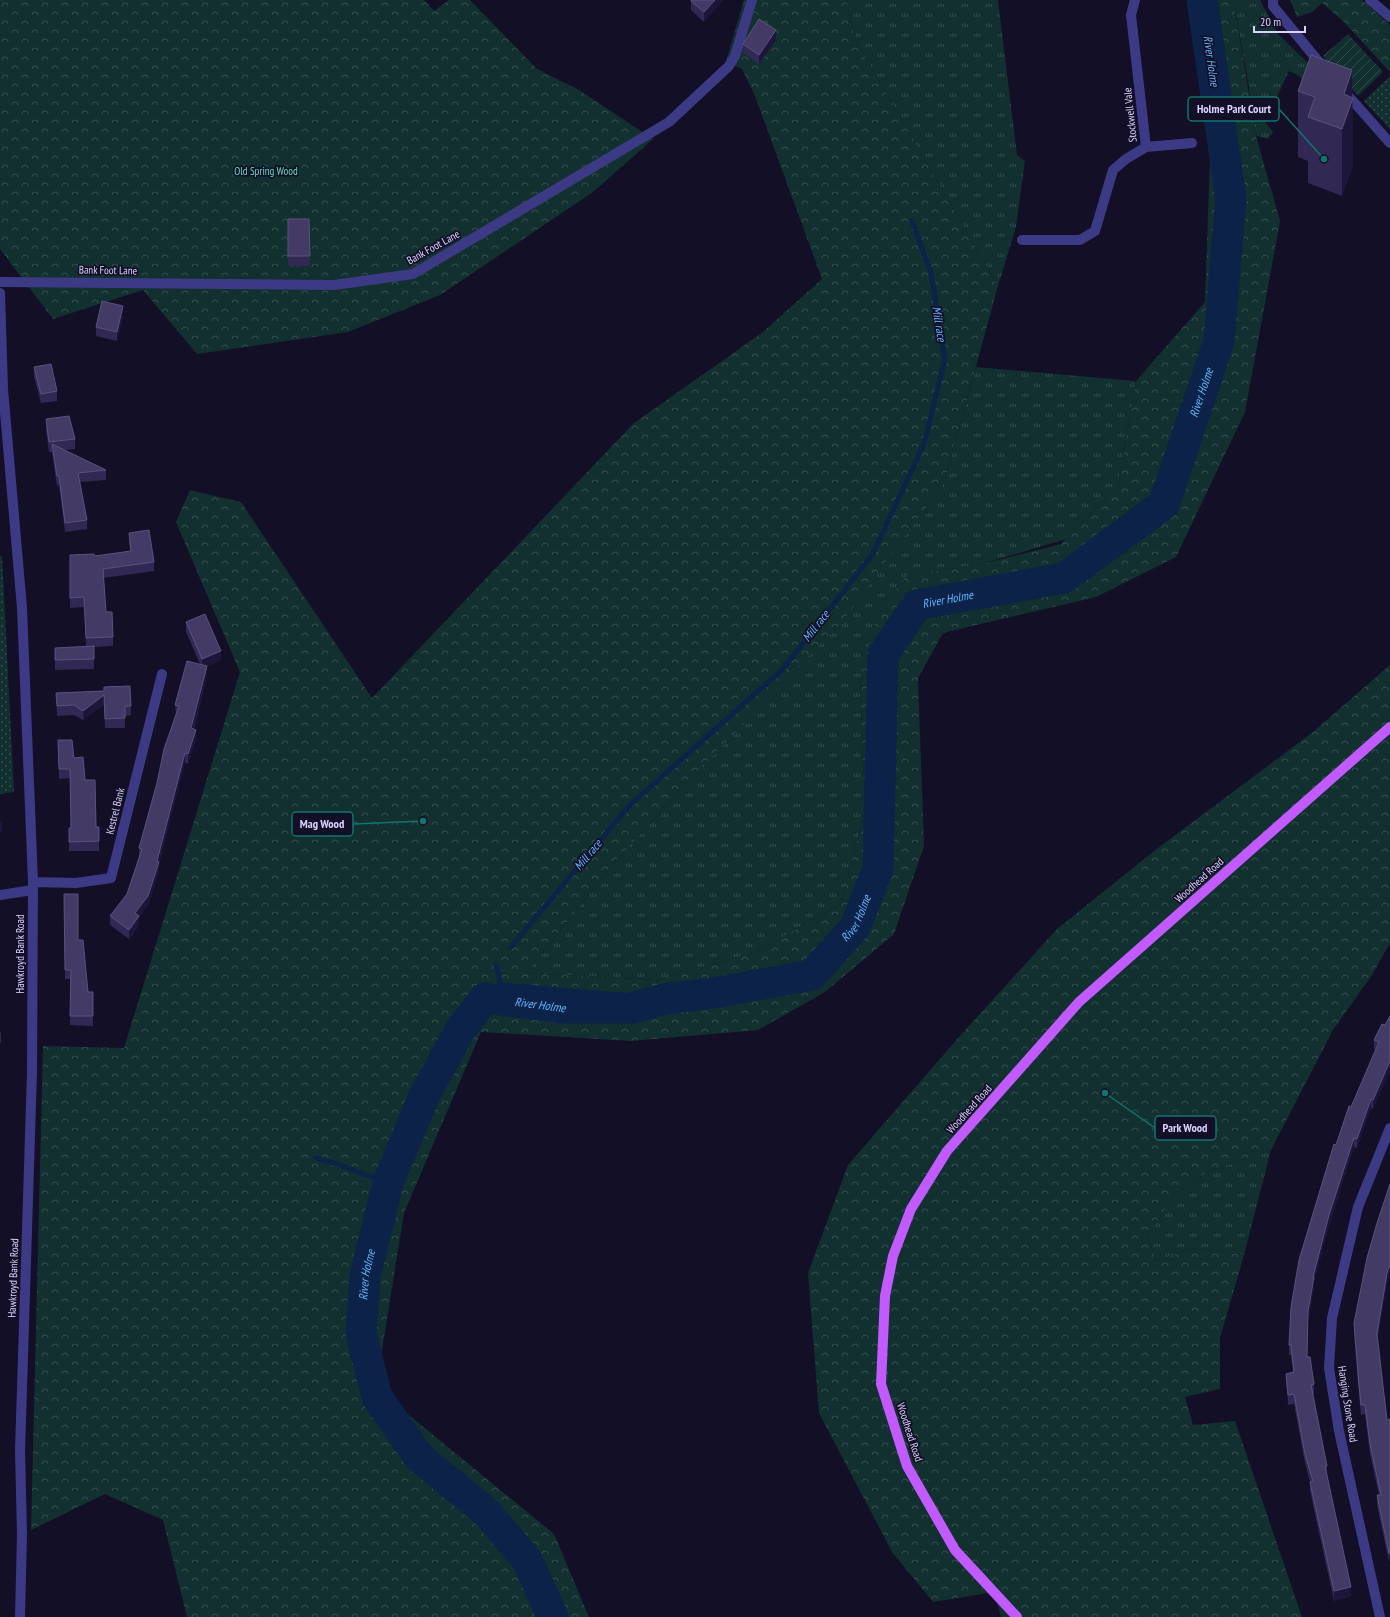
<svg xmlns="http://www.w3.org/2000/svg" width="1390" height="1617" viewBox="0 0 1390 1617" font-family="'PT Sans Narrow',sans-serif">
<style>
.grass{fill:url(#grass-tufts)}
.forest{fill:url(#forest-crowns)}
.park{fill:url(#park-dots)}
.garden{fill:url(#garden-furrows)}
.lines{fill:none;stroke-linecap:round;stroke-linejoin:round}
.stream{stroke:#0c2248;stroke-width:5}
.river{stroke:#0c2248;stroke-width:31}
.minor{stroke:#3d3a85;stroke-width:10}
.primary{stroke:#c25bff;stroke-width:10}
.wall{fill:#312854}
.shaded-wall{fill:#1d163a}
.building{fill:#433a66;stroke:#5a527e}
.labels{text-anchor:middle;stroke-width:3.5;stroke-linejoin:round;paint-order:stroke}
.street-label{font-size:11px;fill:#d9d4ff;stroke:#130f26}
.park-label{font-size:11px;fill:#5fe0c0;stroke:#130f26}
.water-label{font-size:12px;font-style:italic;fill:#62b6ff;stroke:#130f26}
.leader{fill:none;stroke:#0f766e;stroke-width:1.5}
.callout-dot{fill:#0f766e;stroke:#130f26;stroke-width:1.5}
.callout{fill:#130f26;stroke:#0f766e;stroke-width:1.5}
.callout-label{font-size:12px;text-anchor:middle;font-weight:bold;fill:#d9d4ff}
</style>
<defs>
<pattern id="grass-tufts" width="24" height="20" patternUnits="userSpaceOnUse"><rect width="24" height="20" fill="#12302f"/><path d="M3 7l-1-3M5 7V3M7 7l1-3M15 17l-1-3M17 17v-4M19 17l1-3" fill="none" stroke="#344d4e"/></pattern>
<pattern id="forest-crowns" width="20" height="18" patternUnits="userSpaceOnUse"><rect width="20" height="18" fill="#12302f"/><path d="M2 6a3 3 0 1 1 6 0M12 15a3 3 0 1 1 6 0" fill="none" stroke="#344d4e"/></pattern>
<pattern id="park-dots" width="8" height="8" patternUnits="userSpaceOnUse"><rect width="8" height="8" fill="#12302f"/><path d="M2 2h.1M6 6h.1" fill="none" stroke="#344d4e" stroke-width="1.8" stroke-linecap="round"/></pattern>
<pattern id="garden-furrows" width="10" height="10" patternUnits="userSpaceOnUse"><rect width="10" height="10" fill="#12302f"/><path d="M-1 1l2-2M0 10L10 0M9 11l2-2" fill="none" stroke="#344d4e"/></pattern>
</defs>
<rect width="100%" height="100%" fill="#130f26"/>
<path class="grass" d="M 846,0 L 998,0 L 1017,155 L 1025,161 L 1016,227 L 998,286 L 856,41 Z
M 1242,0 L 1260,0 L 1278,34 L 1312,67 L 1303,80 L 1299,76 L 1289,71 L 1265,122 L 1273,132 L 1268,139 L 1256,136 L 1253,126 L 1249,88 L 1235,9 Z
M 976,367 L 1136,381 L 1118,486 L 1066,539 L 982,564 L 908,575 L 860,679 L 865,810 L 841,904 L 756,952 L 656,980 L 526,973 L 614,863 L 690,779 L 944,483 Z
M 1271,1150 L 1244,1255 L 1192,1248 L 1156,1261 L 1148,1236 L 1175,1193 L 1209,1171 Z"/>
<path class="forest" d="M 0,0 L 424,0 L 434,11 L 449,0 L 470,0 L 537,69 L 579,90 L 653,139 L 593,192 L 440,295 L 348,332 L 197,354 L 143,290 L 53,319 L 0,249 Z
M 744,0 L 846,0 L 856,41 L 998,286 L 944,483 L 842,622 L 690,779 L 614,863 L 526,973 L 656,980 L 756,952 L 841,904 L 865,810 L 860,679 L 877,614 L 907,575 L 982,564 L 1061,544 L 1118,486 L 1136,381 L 1205,302 L 1210,157 L 1187,0 L 1242,0 L 1235,10 L 1256,136 L 1280,221 L 1245,412 L 1176,557 L 1096,597 L 943,633 L 918,678 L 924,846 L 894,934 L 825,992 L 758,1030 L 631,1041 L 481,1032 L 404,1213 L 376,1388 L 554,1534 L 589,1617 L 187,1617 L 163,1520 L 105,1494 L 31,1530 L 43,1046 L 124,1048 L 240,672 L 176,522 L 190,490 L 241,502 L 372,698 L 634,423 L 763,332 L 822,279 L 755,96 L 742,69 L 726,61 Z
M 1290,0 L 1362,0 L 1390,25 L 1390,72 L 1343,21 L 1322,3 L 1312,12 L 1297,17 Z
M 1390,665 L 1390,943 L 1372,975 L 1333,1030 L 1271,1150 L 1209,1171 L 1175,1193 L 1148,1236 L 1156,1261 L 1192,1248 L 1244,1255 L 1220,1338 L 1220,1389 L 1185,1397 L 1193,1425 L 1235,1421 L 1302,1617 L 1001,1617 L 994,1592 L 933,1602 L 892,1552 L 819,1413 L 808,1273 L 848,1165 L 959,1037 L 1057,929 L 1154,851 L 1313,732 Z"/>
<path class="park" d="M 1389,77 L 1390,78 L 1390,129 L 1364,101 Z
M 0,556 L 2,556 L 14,792 L 0,794 Z"/>
<path class="garden" d="M 1348,34 L 1383,72 L 1358,96 L 1323,56 Z"/>
<g class="lines">
<path class="stream" d="M 511,947 L 630,805 L 783,669 L 872,555 L 924,444 L 945,359 L 931,273 L 912,221
M 496,965 L 501,985 L 664,999
M 316,1158 L 337,1164 L 388,1183"/>
<path class="river" id="s1" d="M 553,1617 L 527,1560 L 486,1512 L 419,1457 L 377,1397 L 361,1333 L 365,1276 L 388,1183 L 424,1096 L 461,1029 L 485,998 L 563,1008 L 633,1008 L 664,999 L 713,993 L 812,975 L 855,927 L 878,869 L 883,655 L 917,605 L 1064,578 L 1164,504 L 1219,341 L 1231,199 L 1202,0"/>
<path class="minor" d="M 1273,0 L 1273,6 L 1323,67
M 1370,0 L 1390,17
M 1344,91 L 1390,143
M 1146,147 L 1192,143
M 1022,240 L 1080,240 L 1095,231 L 1113,170 L 1126,159 L 1146,147 L 1131,15 L 1135,0
M 0,282 L 334,285 L 413,274 L 669,122 L 729,66 L 735,56 L 752,0
M 0,293 L 3,389 L 22,608 L 33,882 L 32,1072 L 20,1451 L 22,1534 L 20,1617
M 33,882 L 76,883 L 111,878 L 162,674
M 0,895 L 33,890
M 1380,1617 L 1339,1431 L 1329,1368 L 1332,1318 L 1358,1207 L 1390,1128"/>
<path class="primary" d="M 1017,1617 L 955,1550 L 907,1466 L 881,1384 L 885,1296 L 893,1256 L 911,1209 L 947,1151 L 1079,1002 L 1390,727"/>
</g>
<path class="wall" d="M 691,0 L 723,0 L 704,22 L 691,10 Z
M 776,40 L 759,64 L 743,53 L 743,44 Z
M 1298,91 L 1352,98 L 1353,165 L 1342,196 L 1308,183 L 1308,161 L 1298,157 Z
M 288,219 L 309,219 L 310,266 L 288,266 Z
M 123,316 L 117,341 L 96,336 L 96,327 Z
M 34,367 L 57,391 L 57,401 L 41,403 L 34,377 Z
M 46,419 L 75,439 L 75,449 L 64,450 L 106,470 L 106,480 L 80,482 L 87,520 L 87,529 L 65,532 L 59,485 L 57,486 L 52,452 L 49,452 L 46,429 Z
M 129,533 L 154,562 L 154,571 L 103,578 L 106,612 L 113,637 L 113,646 L 94,647 L 94,669 L 55,670 L 55,648 L 86,647 L 84,607 L 70,608 L 70,555 L 95,556 L 130,551 L 129,543 Z
M 186,622 L 221,660 L 207,666 L 207,675 L 194,729 L 196,739 L 188,764 L 185,762 L 159,863 L 159,871 L 148,905 L 139,917 L 139,926 L 129,939 L 110,925 L 110,916 L 127,894 L 139,857 L 139,848 L 176,714 L 175,705 L 200,664 L 186,632 Z
M 130,686 L 131,715 L 125,716 L 125,728 L 105,728 L 104,704 L 83,720 L 74,715 L 57,716 L 56,693 L 104,691 Z
M 58,740 L 74,758 L 85,780 L 99,841 L 99,851 L 69,851 L 69,828 L 71,828 L 70,778 L 59,779 Z
M 64,894 L 78,940 L 88,992 L 93,992 L 93,1026 L 70,1025 L 70,979 L 65,979 Z
M 1382,1024 L 1387,1076 L 1373,1109 L 1371,1108 L 1357,1148 L 1354,1147 L 1329,1225 L 1314,1281 L 1314,1287 L 1308,1321 L 1307,1357 L 1314,1384 L 1314,1394 L 1313,1394 L 1327,1466 L 1327,1475 L 1351,1596 L 1334,1601 L 1310,1491 L 1310,1482 L 1305,1463 L 1294,1404 L 1288,1405 L 1286,1374 L 1293,1372 L 1291,1355 L 1289,1355 L 1289,1345 L 1336,1145 L 1351,1107 L 1376,1050 L 1374,1049 L 1374,1040 Z
M 0,1030 L 1,1034 L 1,1043 L 0,1043 Z
M 1390,1184 L 1390,1274 L 1387,1283 L 1377,1340 L 1387,1420 L 1390,1419 L 1389,1562 L 1377,1505 L 1377,1495 L 1379,1495 L 1370,1454 L 1365,1414 L 1361,1415 L 1359,1395 L 1354,1333 L 1354,1323 Z"/>
<path class="shaded-wall" d="M 715,0 L 723,0 L 704,22 L 704,12 Z
M 776,30 L 776,40 L 759,64 L 759,55 Z
M 1352,70 L 1353,165 L 1342,196 L 1342,129 L 1344,94 Z
M 123,306 L 123,316 L 117,341 L 117,332 Z
M 221,651 L 221,660 L 207,666 L 207,675 L 191,737 L 191,728 L 202,669 L 202,659 Z
M 104,695 L 104,704 L 83,720 L 83,711 Z
M 196,730 L 196,739 L 188,764 L 188,754 Z
M 185,753 L 185,762 L 159,863 L 159,871 L 148,905 L 139,917 L 139,926 L 129,939 L 129,930 L 135,913 L 157,861 Z
M 2,821 L 2,831 L 0,832 L 0,822 Z
M 1390,1061 L 1390,1071 L 1373,1109 L 1373,1100 Z
M 1371,1099 L 1371,1108 L 1357,1148 L 1357,1139 Z
M 1354,1138 L 1354,1147 L 1329,1225 L 1314,1281 L 1314,1287 L 1308,1321 L 1308,1311 L 1313,1277 L 1329,1215 Z
M 1390,1265 L 1390,1274 L 1387,1283 L 1377,1344 L 1377,1334 L 1387,1273 Z
M 1389,1553 L 1390,1553 L 1390,1562 L 1389,1562 Z
M 1351,1587 L 1351,1596 L 1334,1601 L 1334,1591 Z"/>
<path class="building" d="M 691,0 L 715,0 L 704,12 L 691,1 Z
M 759,19 L 776,30 L 759,55 L 743,44 Z
M 1311,55 L 1352,70 L 1344,94 L 1353,98 L 1342,129 L 1308,117 L 1315,97 L 1298,91 Z
M 288,219 L 309,219 L 310,256 L 288,256 Z
M 102,301 L 123,306 L 117,332 L 96,327 Z
M 51,364 L 57,391 L 41,394 L 34,367 Z
M 69,416 L 75,439 L 49,442 L 46,419 Z
M 52,444 L 106,470 L 78,473 L 87,520 L 65,523 L 59,476 L 57,476 Z
M 149,530 L 154,562 L 103,569 L 106,612 L 112,612 L 113,637 L 86,638 L 84,597 L 70,598 L 70,555 L 94,554 L 95,556 L 131,551 L 129,533 Z
M 205,614 L 221,651 L 202,659 L 186,622 Z
M 94,646 L 94,659 L 55,660 L 55,648 Z
M 187,661 L 207,666 L 191,728 L 196,730 L 188,754 L 185,753 L 157,861 L 159,862 L 148,896 L 135,913 L 139,916 L 129,930 L 110,916 L 127,894 L 142,849 L 139,848 L 157,783 L 164,749 L 179,706 L 175,705 Z
M 130,686 L 131,706 L 125,706 L 125,718 L 105,719 L 104,695 L 83,711 L 74,705 L 57,706 L 56,693 L 104,691 L 104,687 Z
M 58,740 L 72,740 L 74,758 L 83,757 L 85,780 L 95,780 L 96,827 L 99,827 L 99,841 L 69,842 L 69,828 L 71,828 L 70,769 L 59,769 Z
M 64,894 L 78,894 L 78,940 L 83,940 L 88,992 L 93,992 L 93,1016 L 70,1016 L 71,970 L 65,970 Z
M 1390,1016 L 1390,1061 L 1373,1100 L 1371,1099 L 1357,1139 L 1354,1138 L 1329,1215 L 1313,1277 L 1314,1277 L 1308,1311 L 1307,1357 L 1310,1357 L 1314,1384 L 1311,1385 L 1327,1466 L 1325,1466 L 1351,1587 L 1334,1591 L 1310,1482 L 1313,1481 L 1305,1454 L 1294,1394 L 1288,1395 L 1286,1374 L 1294,1372 L 1291,1345 L 1289,1345 L 1291,1307 L 1299,1260 L 1334,1144 L 1336,1145 L 1349,1106 L 1351,1107 L 1379,1042 L 1374,1040 L 1382,1024 L 1385,1025 Z
M 1390,1184 L 1390,1265 L 1387,1273 L 1377,1334 L 1387,1420 L 1390,1419 L 1390,1553 L 1389,1553 L 1377,1495 L 1381,1495 L 1370,1444 L 1365,1405 L 1361,1405 L 1359,1385 L 1354,1323 L 1367,1258 L 1377,1223 Z"/>
<g class="labels">
<g class="street-label">
<text transform="translate(1130 115) rotate(-96)" y="4">Stockwell Vale</text>
<text transform="translate(433 247) rotate(-29)" y="4">Bank Foot Lane</text>
<text transform="translate(108 270) rotate(1)" y="4">Bank Foot Lane</text>
<text transform="translate(115 811) rotate(-76)" y="4">Kestrel Bank</text>
<text transform="translate(1199 880) rotate(-42)" y="4">Woodhead Road</text>
<text transform="translate(20 954) rotate(-90)" y="4">Hawkroyd Bank Road</text>
<text transform="translate(969 1109) rotate(-48)" y="4">Woodhead Road</text>
<text transform="translate(13 1278) rotate(-88)" y="4">Hawkroyd Bank Road</text>
<text transform="translate(1348 1404) rotate(81)" y="4">Hanging Stone Road</text>
<text transform="translate(910 1432) rotate(72)" y="4">Woodhead Road</text>
</g>
<g class="park-label">
<text x="266" y="175">Old Spring Wood</text>
</g>
<g class="water-label">
<text transform="translate(1211 61) rotate(82)" y="4">River Holme</text>
<text transform="translate(939 324) rotate(81)" y="4">Mill race</text>
<text dy="4" stroke="none"><textPath href="#s1" startOffset="1838">River Holme</textPath></text>
<text dy="4" stroke="none"><textPath href="#s1" startOffset="1478">River Holme</textPath></text>
<text transform="translate(816 626) rotate(-52)" y="4">Mill race</text>
<text transform="translate(588 855) rotate(-50)" y="4">Mill race</text>
<text dy="4" stroke="none"><textPath href="#s1" startOffset="1118">River Holme</textPath></text>
<text dy="4" stroke="none"><textPath href="#s1" startOffset="770">River Holme</textPath></text>
<text dy="4" stroke="none"><textPath href="#s1" startOffset="410">River Holme</textPath></text>
</g>
</g>
<path class="leader" d="M1324 159L1279 109M423 821L353 824M1105 1093L1155 1128"/>
<g class="callout-dot">
<circle cx="1324" cy="159" r="4"/>
<circle cx="423" cy="821" r="4"/>
<circle cx="1105" cy="1093" r="4"/>
</g>
<g class="callout">
<rect x="1188" y="97" width="91" height="24" rx="4"/>
<rect x="292" y="812" width="61" height="24" rx="4"/>
<rect x="1155" y="1116" width="61" height="24" rx="4"/>
</g>
<g class="callout-label">
<text x="1234" y="113">Holme Park Court</text>
<text x="322" y="828">Mag Wood</text>
<text x="1185" y="1132">Park Wood</text>
</g>
<path d="M1254 26v6h51v-6" fill="none" stroke="#d9d4ff" stroke-width="2"/>
<text x="1260" y="26" font-size="12" fill="#d9d4ff" stroke="#130f26" stroke-width="3" paint-order="stroke">20 m</text>
</svg>
